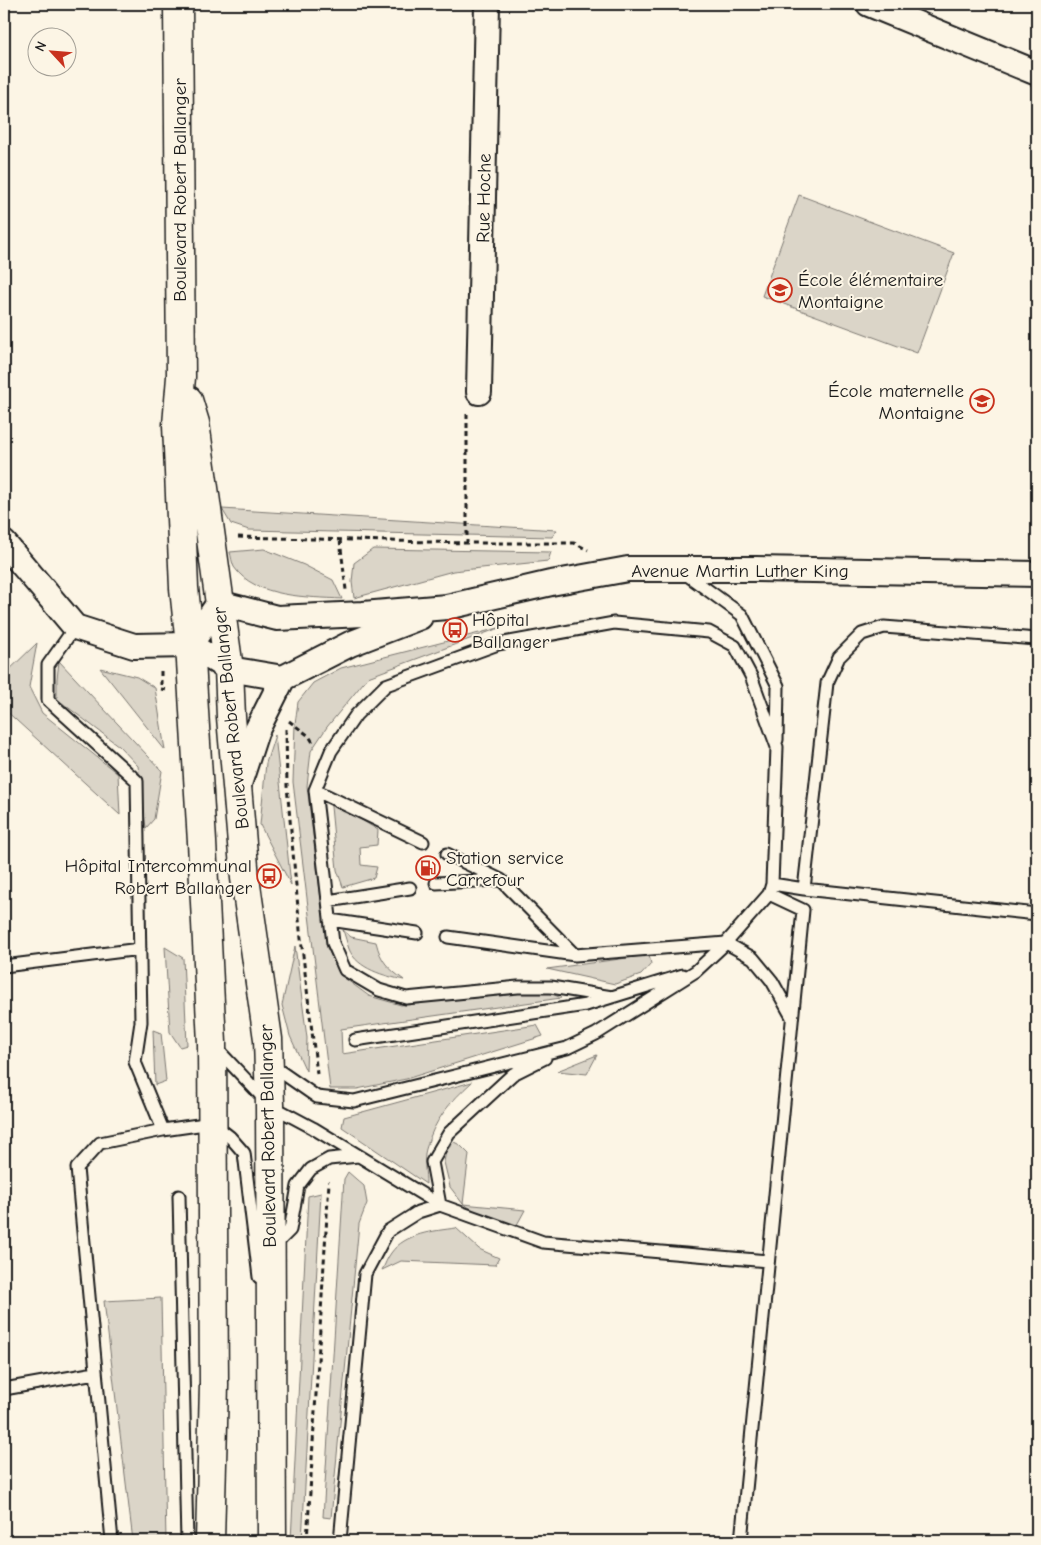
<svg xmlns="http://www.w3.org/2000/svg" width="1041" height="1545" viewBox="0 0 1041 1545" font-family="'Comic Neue',sans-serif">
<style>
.green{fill:#dbd5c8;stroke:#7c7872}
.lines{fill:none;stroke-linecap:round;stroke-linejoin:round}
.service-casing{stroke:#1c1c1c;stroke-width:15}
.minor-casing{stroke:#1c1c1c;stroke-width:28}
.secondary-casing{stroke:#1c1c1c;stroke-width:31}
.path{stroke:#1c1c1c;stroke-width:3;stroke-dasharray:5 4;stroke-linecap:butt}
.service{stroke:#fcf5e5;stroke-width:11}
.minor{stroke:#fcf5e5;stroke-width:24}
.secondary{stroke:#fcf5e5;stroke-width:28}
.labels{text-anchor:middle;stroke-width:4;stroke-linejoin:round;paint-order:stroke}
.street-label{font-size:19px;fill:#1c1c1c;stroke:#fcf5e5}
.poi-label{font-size:19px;fill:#1c1c1c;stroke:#fcf5e5;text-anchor:start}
</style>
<rect width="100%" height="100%" fill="#fcf5e5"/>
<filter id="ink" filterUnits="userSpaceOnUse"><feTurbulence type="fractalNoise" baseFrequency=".02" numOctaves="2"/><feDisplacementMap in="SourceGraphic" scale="10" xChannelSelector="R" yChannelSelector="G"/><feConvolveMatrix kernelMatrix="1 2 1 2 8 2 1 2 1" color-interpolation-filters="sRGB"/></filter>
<g filter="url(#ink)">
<path class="green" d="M 799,195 L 954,253 L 917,353 L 762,296 Z
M 222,509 L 557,530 L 552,537 L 249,530 L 231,524 Z
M 264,549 L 304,565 L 333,580 L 342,599 C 309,597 255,598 234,567 C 232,563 231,556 230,552 Z
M 373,549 L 551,552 L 548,561 L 453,571 L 354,598 L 352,582 L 354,563 Z
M 499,628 L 368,677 L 327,727 L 311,751 L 307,786 L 327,948 L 343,977 L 369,996 L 401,1005 L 518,987 L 538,987 L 561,998 L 341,1029 L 342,1054 L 537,1025 L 543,1036 L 406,1079 L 357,1089 L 330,1089 L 293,782 L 295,724 L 298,702 L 313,683 L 341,668 Z
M 37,643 L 29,687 L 42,713 L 118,774 L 120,815 L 4,709 L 4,675 Z
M 59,661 L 162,771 L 154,819 L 146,828 L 138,766 L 119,746 L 57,699 L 57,679 Z
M 100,668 L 137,677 L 155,688 L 165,750 Z
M 275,735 L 291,885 L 260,825 L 266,763 Z
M 330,796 L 350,813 L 378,830 L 377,845 L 360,847 L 361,865 L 377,867 L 374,878 L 343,887 L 337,870 Z
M 343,930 L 351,937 L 376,942 C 381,962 388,968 404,980 C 385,976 357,969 349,949 C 347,943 345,936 343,930 Z
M 295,946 L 307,1038 L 306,1071 L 290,1036 L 282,1005 Z
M 165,947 L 183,958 L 187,1045 L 180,1047 L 170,1032 Z
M 649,955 L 651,964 L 641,975 L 615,984 L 547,969 Z
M 153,1030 L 161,1033 L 166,1081 L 155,1085 Z
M 597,1055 L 587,1074 L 557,1071 Z
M 472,1082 C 450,1102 434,1120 426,1149 C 423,1159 426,1173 426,1184 L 342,1127 L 344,1117 Z
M 454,1142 L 460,1145 L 469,1154 L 463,1204 L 525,1210 L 513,1232 L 463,1204 L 450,1187 L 444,1162 L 446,1151 Z
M 348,1172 L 364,1186 L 367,1203 L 359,1224 L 331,1518 L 323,1517 L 344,1179 Z
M 321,1193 L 302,1541 L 291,1541 L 308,1196 Z
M 456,1228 L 479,1249 L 499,1258 L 495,1265 L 401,1261 L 382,1270 C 385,1265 387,1258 391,1253 C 405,1233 434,1231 456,1228 Z
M 161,1298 L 166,1541 L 133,1541 L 104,1301 Z"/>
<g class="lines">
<g class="service-casing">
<path id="service" d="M 683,572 L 742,615 L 778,686 L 777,740
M 75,627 L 48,665 L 48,700 L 137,781 L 141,1022 L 135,1062 L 163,1130
M 315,790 L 423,842
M 447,854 L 501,880 L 575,955 L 726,943 L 753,958 L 772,981 L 792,1017
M 436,883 L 499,880
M 772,884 L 804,889 L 1037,914
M 804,889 L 827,683 L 839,657 L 862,634 L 884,627 L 1037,639
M 328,901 L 410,888
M 330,920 L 417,933
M 448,937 L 575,955
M 4,966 L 140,949
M 355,1040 L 586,1005 L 683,975
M 216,1048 L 270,1105 L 313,1128 L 440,1205 L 543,1242 L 768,1261
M 271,1065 L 317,1097 L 354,1101 L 567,1048 L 596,1034 L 696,971 L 726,943 L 769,894 L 772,884 L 777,747 L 751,676 L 735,646 L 709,632 L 614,623 L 498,644 L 386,685 L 356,715 L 331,751 L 315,790 L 333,943 L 345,970 L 379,990 L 406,998 L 518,987 L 551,987 L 612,997
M 179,1196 L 187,1541
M 274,1246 L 290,1230 L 298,1186 L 311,1169 L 329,1159 L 358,1156
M 4,1389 L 95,1373
M 112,1541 L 77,1168 L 100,1143 L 163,1130 L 212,1123 L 230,1137 L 244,1153 L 259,1277
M 340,1541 L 365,1274 L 388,1231 L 418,1212 L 440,1205 L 432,1162 L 449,1133 L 513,1074 L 545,1058
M 741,1541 L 803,910 L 769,894"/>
</g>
<g class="minor-casing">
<path id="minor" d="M 869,4 L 1037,73
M 479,392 L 487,4
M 4,543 L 75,627 L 134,646 L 190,645
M 190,645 L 219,603 L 277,618 L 363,614 L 447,607 L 551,583 L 628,569 L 756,569 L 1037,574
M 190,645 L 229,669 L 283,678 L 350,644 L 420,617
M 238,787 L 256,732 L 283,678"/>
</g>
<g class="secondary-casing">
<path id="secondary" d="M 178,4 L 181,377 L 177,425 L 184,588 L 190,645 L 202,842 L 212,1043 L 214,1385 L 210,1541
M 188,400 L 195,423 L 229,669 L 231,717 L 245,878 L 268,1039 L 270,1105 L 272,1541"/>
</g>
<path class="path" d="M 467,414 L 467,543
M 238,537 L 467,543 L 574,543 L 588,550
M 340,540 L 346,590
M 161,671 L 161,689 L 167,690
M 289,721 L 309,736 L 314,744
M 286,729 L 287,786 L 300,930 L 317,1074
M 307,1541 L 329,1182 L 328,1181"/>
<use href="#service" class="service"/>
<use href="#minor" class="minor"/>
<use href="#secondary" class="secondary"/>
</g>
</g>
<defs>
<g id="school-ring" transform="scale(1.25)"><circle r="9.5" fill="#fcf5e5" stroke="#c8321e" stroke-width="1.5"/><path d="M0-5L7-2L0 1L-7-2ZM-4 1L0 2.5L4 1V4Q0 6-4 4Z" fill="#c8321e"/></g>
<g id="bus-ring" transform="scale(1.25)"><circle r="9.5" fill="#fcf5e5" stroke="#c8321e" stroke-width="1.5"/><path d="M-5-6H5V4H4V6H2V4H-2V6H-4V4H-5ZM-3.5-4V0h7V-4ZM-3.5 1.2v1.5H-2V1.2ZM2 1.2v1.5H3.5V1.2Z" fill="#c8321e"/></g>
<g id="fuel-ring" transform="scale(1.25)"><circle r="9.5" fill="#fcf5e5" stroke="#c8321e" stroke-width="1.5"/><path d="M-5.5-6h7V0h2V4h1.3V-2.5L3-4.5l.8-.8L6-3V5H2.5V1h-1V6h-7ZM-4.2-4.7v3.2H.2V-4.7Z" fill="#c8321e"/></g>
</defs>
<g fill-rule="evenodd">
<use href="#school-ring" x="780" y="290"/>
<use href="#school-ring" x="982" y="401"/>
<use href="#bus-ring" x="455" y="630"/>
<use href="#fuel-ring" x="428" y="868"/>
<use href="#bus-ring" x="269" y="876"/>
</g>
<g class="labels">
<g class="street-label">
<text transform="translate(179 190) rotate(-90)" y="7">Boulevard Robert Ballanger</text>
<text transform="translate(483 198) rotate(-89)" y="7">Rue Hoche</text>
<text x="740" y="577">Avenue Martin Luther King</text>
<text transform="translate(230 718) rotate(-96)" y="7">Boulevard Robert Ballanger</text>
<text transform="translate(267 1136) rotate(-91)" y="7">Boulevard Robert Ballanger</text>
</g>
<g class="poi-label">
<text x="798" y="286">École élémentaire<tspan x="798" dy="22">Montaigne</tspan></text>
<text x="964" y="397" text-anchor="end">École maternelle<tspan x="964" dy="22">Montaigne</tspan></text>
<text x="472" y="626">Hôpital<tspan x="472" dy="22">Ballanger</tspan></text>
<text x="446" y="864">Station service<tspan x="446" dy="22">Carrefour</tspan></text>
<text x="252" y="872" text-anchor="end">Hôpital Intercommunal<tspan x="252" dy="22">Robert Ballanger</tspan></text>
</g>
</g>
<rect width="1041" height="1545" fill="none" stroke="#fcf5e5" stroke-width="20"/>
<rect x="10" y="10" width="1021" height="1525" fill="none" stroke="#1c1c1c" stroke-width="2" filter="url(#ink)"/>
<g transform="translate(52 52) rotate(296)"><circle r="24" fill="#fcf5e5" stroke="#a29e95"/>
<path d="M0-4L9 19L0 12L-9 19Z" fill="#c8321e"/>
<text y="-8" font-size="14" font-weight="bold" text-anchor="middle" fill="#1c1c1c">N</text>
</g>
</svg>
